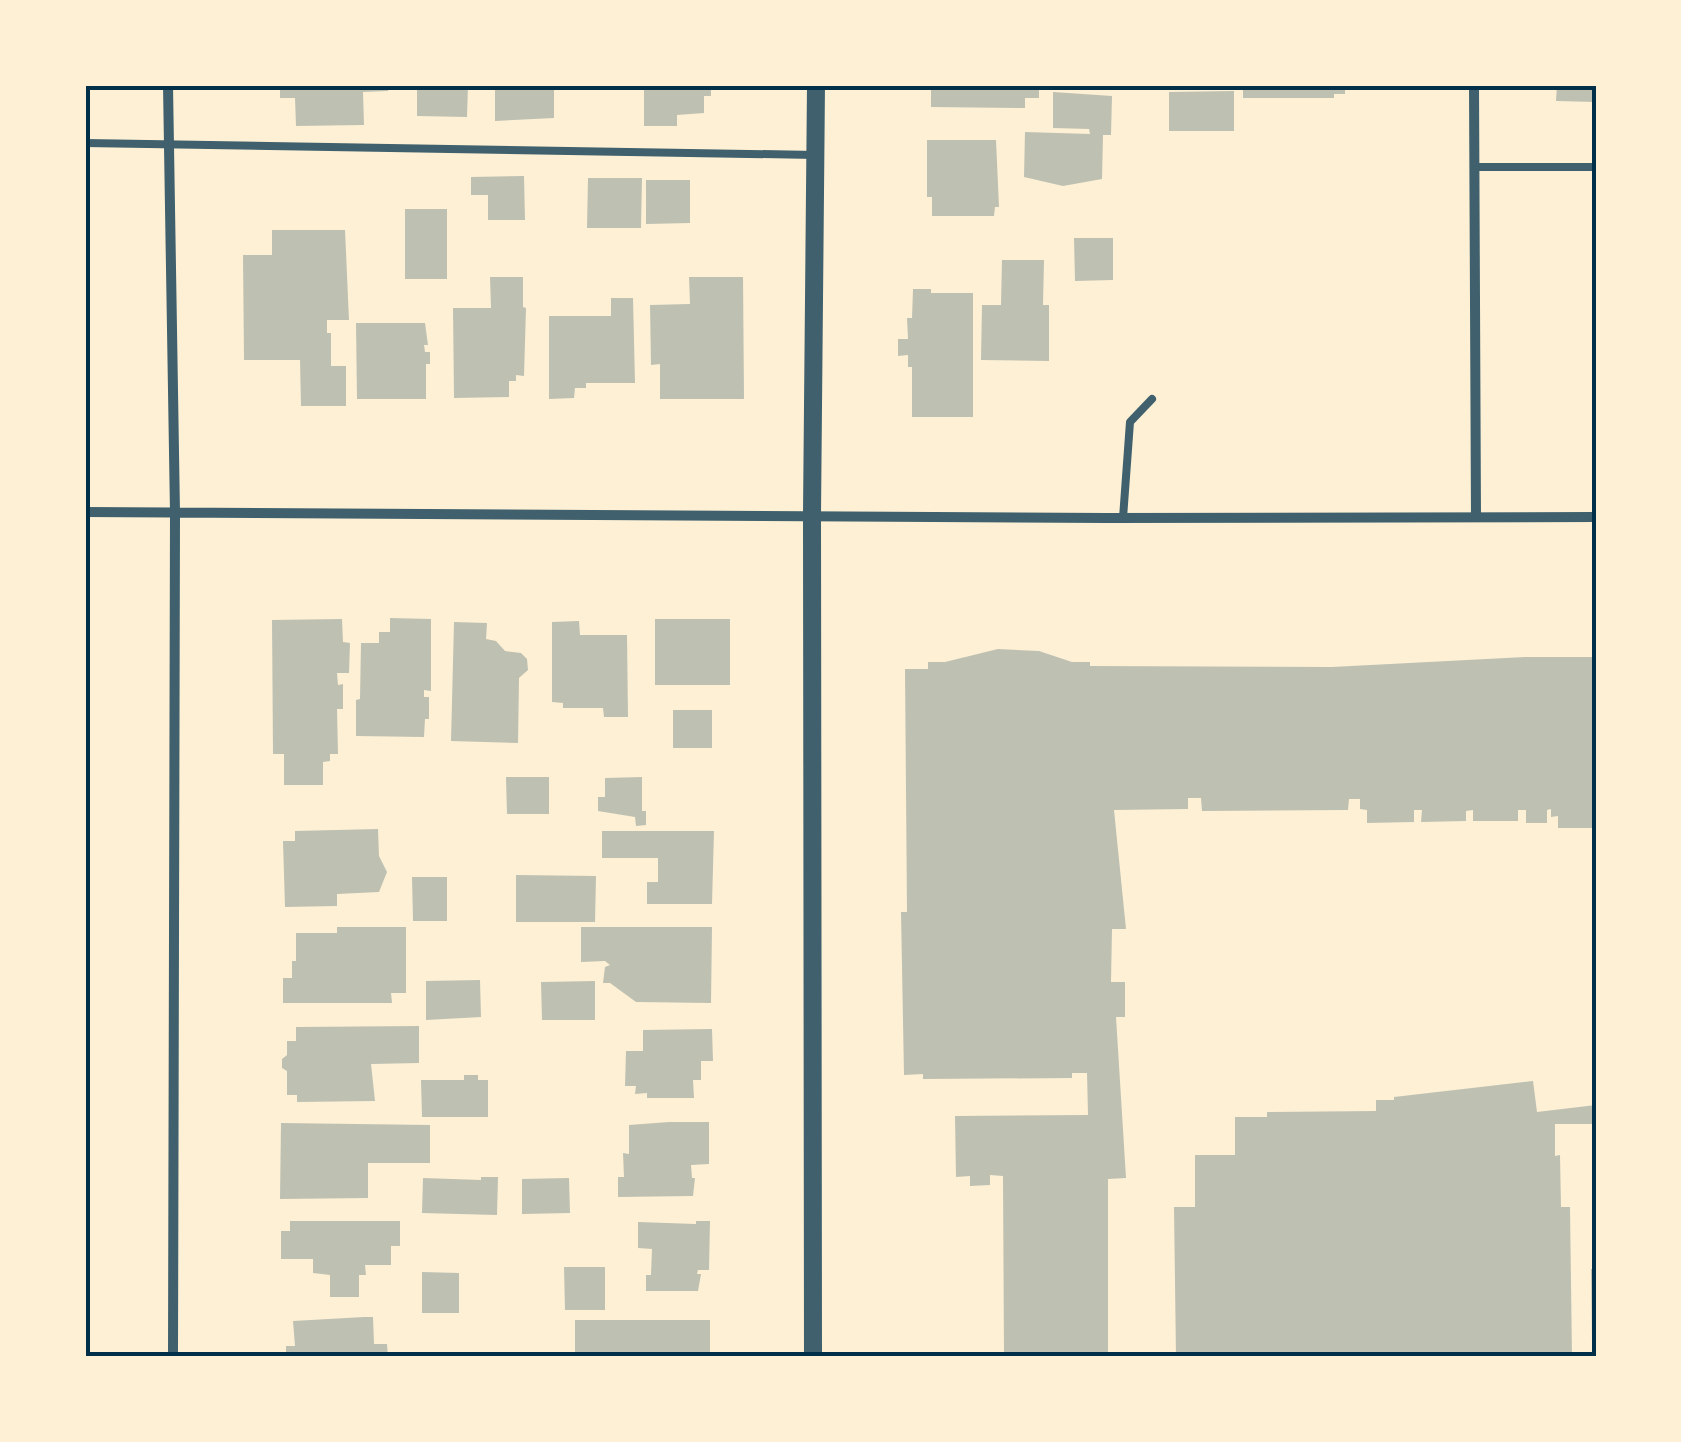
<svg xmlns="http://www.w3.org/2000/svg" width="1681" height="1442" viewBox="0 0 1681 1442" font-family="Bitter,serif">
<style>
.building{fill:#bec0b2}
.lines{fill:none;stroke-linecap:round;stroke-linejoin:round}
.service{stroke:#3f606c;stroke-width:8}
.minor{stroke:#3f606c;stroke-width:10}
.tertiary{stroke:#3f606c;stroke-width:18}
.neatline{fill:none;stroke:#003049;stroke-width:4}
</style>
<rect width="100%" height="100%" fill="#fdf0d5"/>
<path class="building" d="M 280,85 L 388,85 L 388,91 L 363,92 L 364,125 L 296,126 L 295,98 L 280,98 Z
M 417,85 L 468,85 L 467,117 L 417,116 Z
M 495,85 L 554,85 L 554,118 L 495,121 Z
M 644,85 L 711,85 L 711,96 L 704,96 L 704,113 L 677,115 L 677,126 L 644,126 Z
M 931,85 L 1039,85 L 1039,98 L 1025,98 L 1025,108 L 931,107 Z
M 1243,85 L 1345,85 L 1345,94 L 1334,94 L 1334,98 L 1243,98 Z
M 1557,85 L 1596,85 L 1596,102 L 1556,101 Z
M 1234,91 L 1234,131 L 1169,131 L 1169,92 Z
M 1053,92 L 1112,96 L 1111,135 L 1103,135 L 1102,179 L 1063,186 L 1024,177 L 1025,132 L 1090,134 L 1089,129 L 1053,128 Z
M 927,140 L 996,140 L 999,207 L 995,207 L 994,216 L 932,216 L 932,197 L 927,197 Z
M 524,176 L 525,220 L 488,220 L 488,195 L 471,195 L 471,177 Z
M 588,178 L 642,178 L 641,228 L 587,228 Z
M 646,180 L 690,180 L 690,223 L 646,224 Z
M 405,209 L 447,209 L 447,279 L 405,279 Z
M 272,230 L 345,230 L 349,320 L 327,320 L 327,333 L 331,333 L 331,366 L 346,366 L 346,406 L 301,406 L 300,360 L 244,360 L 243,255 L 272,255 Z
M 1074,238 L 1113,238 L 1113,280 L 1075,281 Z
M 1002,260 L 1044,260 L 1043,305 L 1049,305 L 1049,361 L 981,360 L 982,305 L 1001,305 Z
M 490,277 L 523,277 L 523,307 L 526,308 L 524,376 L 516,375 L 516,381 L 509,381 L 509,397 L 454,398 L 453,308 L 491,308 Z
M 689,277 L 743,277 L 744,399 L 660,399 L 660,364 L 651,365 L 650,305 L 690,304 Z
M 913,289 L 931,289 L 931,293 L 973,293 L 973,417 L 912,417 L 912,367 L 908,367 L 908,355 L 898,356 L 898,339 L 908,339 L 907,318 L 912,318 Z
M 611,298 L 633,298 L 635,383 L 586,383 L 586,388 L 575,388 L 574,398 L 549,399 L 549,316 L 611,316 Z
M 356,323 L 425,323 L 428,345 L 424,345 L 425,352 L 430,352 L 430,364 L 426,364 L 426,399 L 357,399 Z
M 390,618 L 431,619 L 431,691 L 424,690 L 424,697 L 429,697 L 429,719 L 425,719 L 424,737 L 356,736 L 356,700 L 360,699 L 361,643 L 379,643 L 379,632 L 390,632 Z
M 342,619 L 343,642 L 350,643 L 349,673 L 337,673 L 338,685 L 343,684 L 343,709 L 337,709 L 338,754 L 330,754 L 330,761 L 323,762 L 323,785 L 284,785 L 284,754 L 273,754 L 272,620 Z
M 655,619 L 730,619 L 730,685 L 655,685 Z
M 579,621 L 580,635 L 627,635 L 628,717 L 604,717 L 603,708 L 563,708 L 563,703 L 552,702 L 552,622 Z
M 454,622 L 487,623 L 486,639 L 496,641 L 505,651 L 521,653 L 527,659 L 528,670 L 519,678 L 518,743 L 451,741 Z
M 998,649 L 1039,651 L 1072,662 L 1090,662 L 1090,666 L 1332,667 L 1525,657 L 1596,657 L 1596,828 L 1558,828 L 1558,816 L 1551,817 L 1551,809 L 1547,810 L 1547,823 L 1526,823 L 1526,810 L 1518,810 L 1518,821 L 1473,821 L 1473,810 L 1466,811 L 1466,821 L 1421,822 L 1422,810 L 1414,810 L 1414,822 L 1367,823 L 1367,810 L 1360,809 L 1360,799 L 1349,799 L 1348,810 L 1202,811 L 1201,798 L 1188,798 L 1188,809 L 1114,810 L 1126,929 L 1112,929 L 1111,982 L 1125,982 L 1125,1017 L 1116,1017 L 1126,1178 L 1108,1179 L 1108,1357 L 1004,1357 L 1003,1176 L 990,1175 L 990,1185 L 970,1186 L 970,1176 L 956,1177 L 955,1116 L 1088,1115 L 1087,1073 L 1072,1073 L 1072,1078 L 923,1079 L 923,1074 L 904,1075 L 901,912 L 907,912 L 905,669 L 928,669 L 928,662 L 945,662 Z
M 673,710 L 712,710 L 712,748 L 673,748 Z
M 506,777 L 549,777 L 549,814 L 507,814 Z
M 642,777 L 642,811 L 646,811 L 646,825 L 636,826 L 635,817 L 598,811 L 598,797 L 605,797 L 605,778 Z
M 378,829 L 379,856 L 387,872 L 379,892 L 337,894 L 337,906 L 285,907 L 283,841 L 295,841 L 295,831 Z
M 602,831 L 714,831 L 712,904 L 647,904 L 647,882 L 658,882 L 658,858 L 602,858 Z
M 516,875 L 596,876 L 595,922 L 516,922 Z
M 412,877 L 447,877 L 447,921 L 413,921 Z
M 337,927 L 406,927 L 406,993 L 391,993 L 392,1003 L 283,1003 L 283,978 L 292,978 L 292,961 L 296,961 L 296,933 L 337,933 Z
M 581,927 L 712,927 L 711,1003 L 636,1002 L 610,983 L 603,983 L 605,967 L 610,965 L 605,961 L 581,962 Z
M 480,980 L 481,1017 L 426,1020 L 426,981 Z
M 595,981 L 595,1020 L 542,1020 L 541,982 Z
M 419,1026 L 419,1063 L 371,1064 L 375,1101 L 297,1102 L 297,1095 L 287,1095 L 287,1071 L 282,1068 L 282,1059 L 287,1055 L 287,1041 L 296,1041 L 296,1027 Z
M 712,1029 L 713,1061 L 701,1061 L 701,1080 L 693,1080 L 694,1098 L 647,1098 L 647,1093 L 635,1094 L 636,1086 L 625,1086 L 626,1051 L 643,1051 L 643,1030 Z
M 464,1075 L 478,1075 L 478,1080 L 488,1080 L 488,1117 L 422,1117 L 421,1080 L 464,1080 Z
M 1533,1081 L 1537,1112 L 1596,1105 L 1596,1124 L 1555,1124 L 1555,1156 L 1560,1155 L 1561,1207 L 1570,1207 L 1572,1357 L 1176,1357 L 1174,1207 L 1195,1207 L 1195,1155 L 1235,1155 L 1235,1117 L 1267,1117 L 1267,1112 L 1376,1111 L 1376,1100 L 1394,1100 L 1394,1097 Z
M 669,1122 L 709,1122 L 709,1164 L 691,1165 L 692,1178 L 695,1178 L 693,1196 L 618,1197 L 618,1177 L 624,1177 L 623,1153 L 629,1154 L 629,1125 Z
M 281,1123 L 430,1125 L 430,1163 L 368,1163 L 368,1198 L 280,1199 Z
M 481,1177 L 498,1177 L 497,1215 L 422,1213 L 423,1178 L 481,1180 Z
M 569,1178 L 570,1213 L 522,1214 L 522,1179 Z
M 290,1221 L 400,1221 L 400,1246 L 391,1246 L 391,1265 L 365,1265 L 366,1275 L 359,1275 L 359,1297 L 330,1297 L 330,1275 L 313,1273 L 313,1259 L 281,1259 L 281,1231 L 290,1231 Z
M 696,1221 L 710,1221 L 709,1270 L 698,1270 L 697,1274 L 701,1274 L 698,1291 L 646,1291 L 646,1275 L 651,1275 L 652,1249 L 638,1248 L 638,1222 L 696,1224 Z
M 564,1267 L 605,1267 L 605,1310 L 565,1310 Z
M 1591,1269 L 1596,1269 L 1596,1341 L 1592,1341 Z
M 422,1272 L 459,1273 L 459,1313 L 422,1313 Z
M 364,1317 L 373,1317 L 374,1344 L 387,1344 L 388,1357 L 286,1357 L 286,1346 L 295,1346 L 293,1321 Z
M 575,1320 L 710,1320 L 710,1357 L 575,1354 Z"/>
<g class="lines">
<path class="service" d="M 85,143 L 816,155
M 1474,167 L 1596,167
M 1123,518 L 1130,422 L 1152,399"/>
<path class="minor" d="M 168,85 L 175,513 L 173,1357
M 1474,85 L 1476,517
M 85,512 L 1107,518 L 1596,517"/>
<path class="tertiary" d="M 813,1357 L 812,514 L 816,85"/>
</g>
<rect width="1681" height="1442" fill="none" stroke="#fdf0d5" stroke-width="175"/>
<rect x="88" y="88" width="1506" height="1266" class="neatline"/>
</svg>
